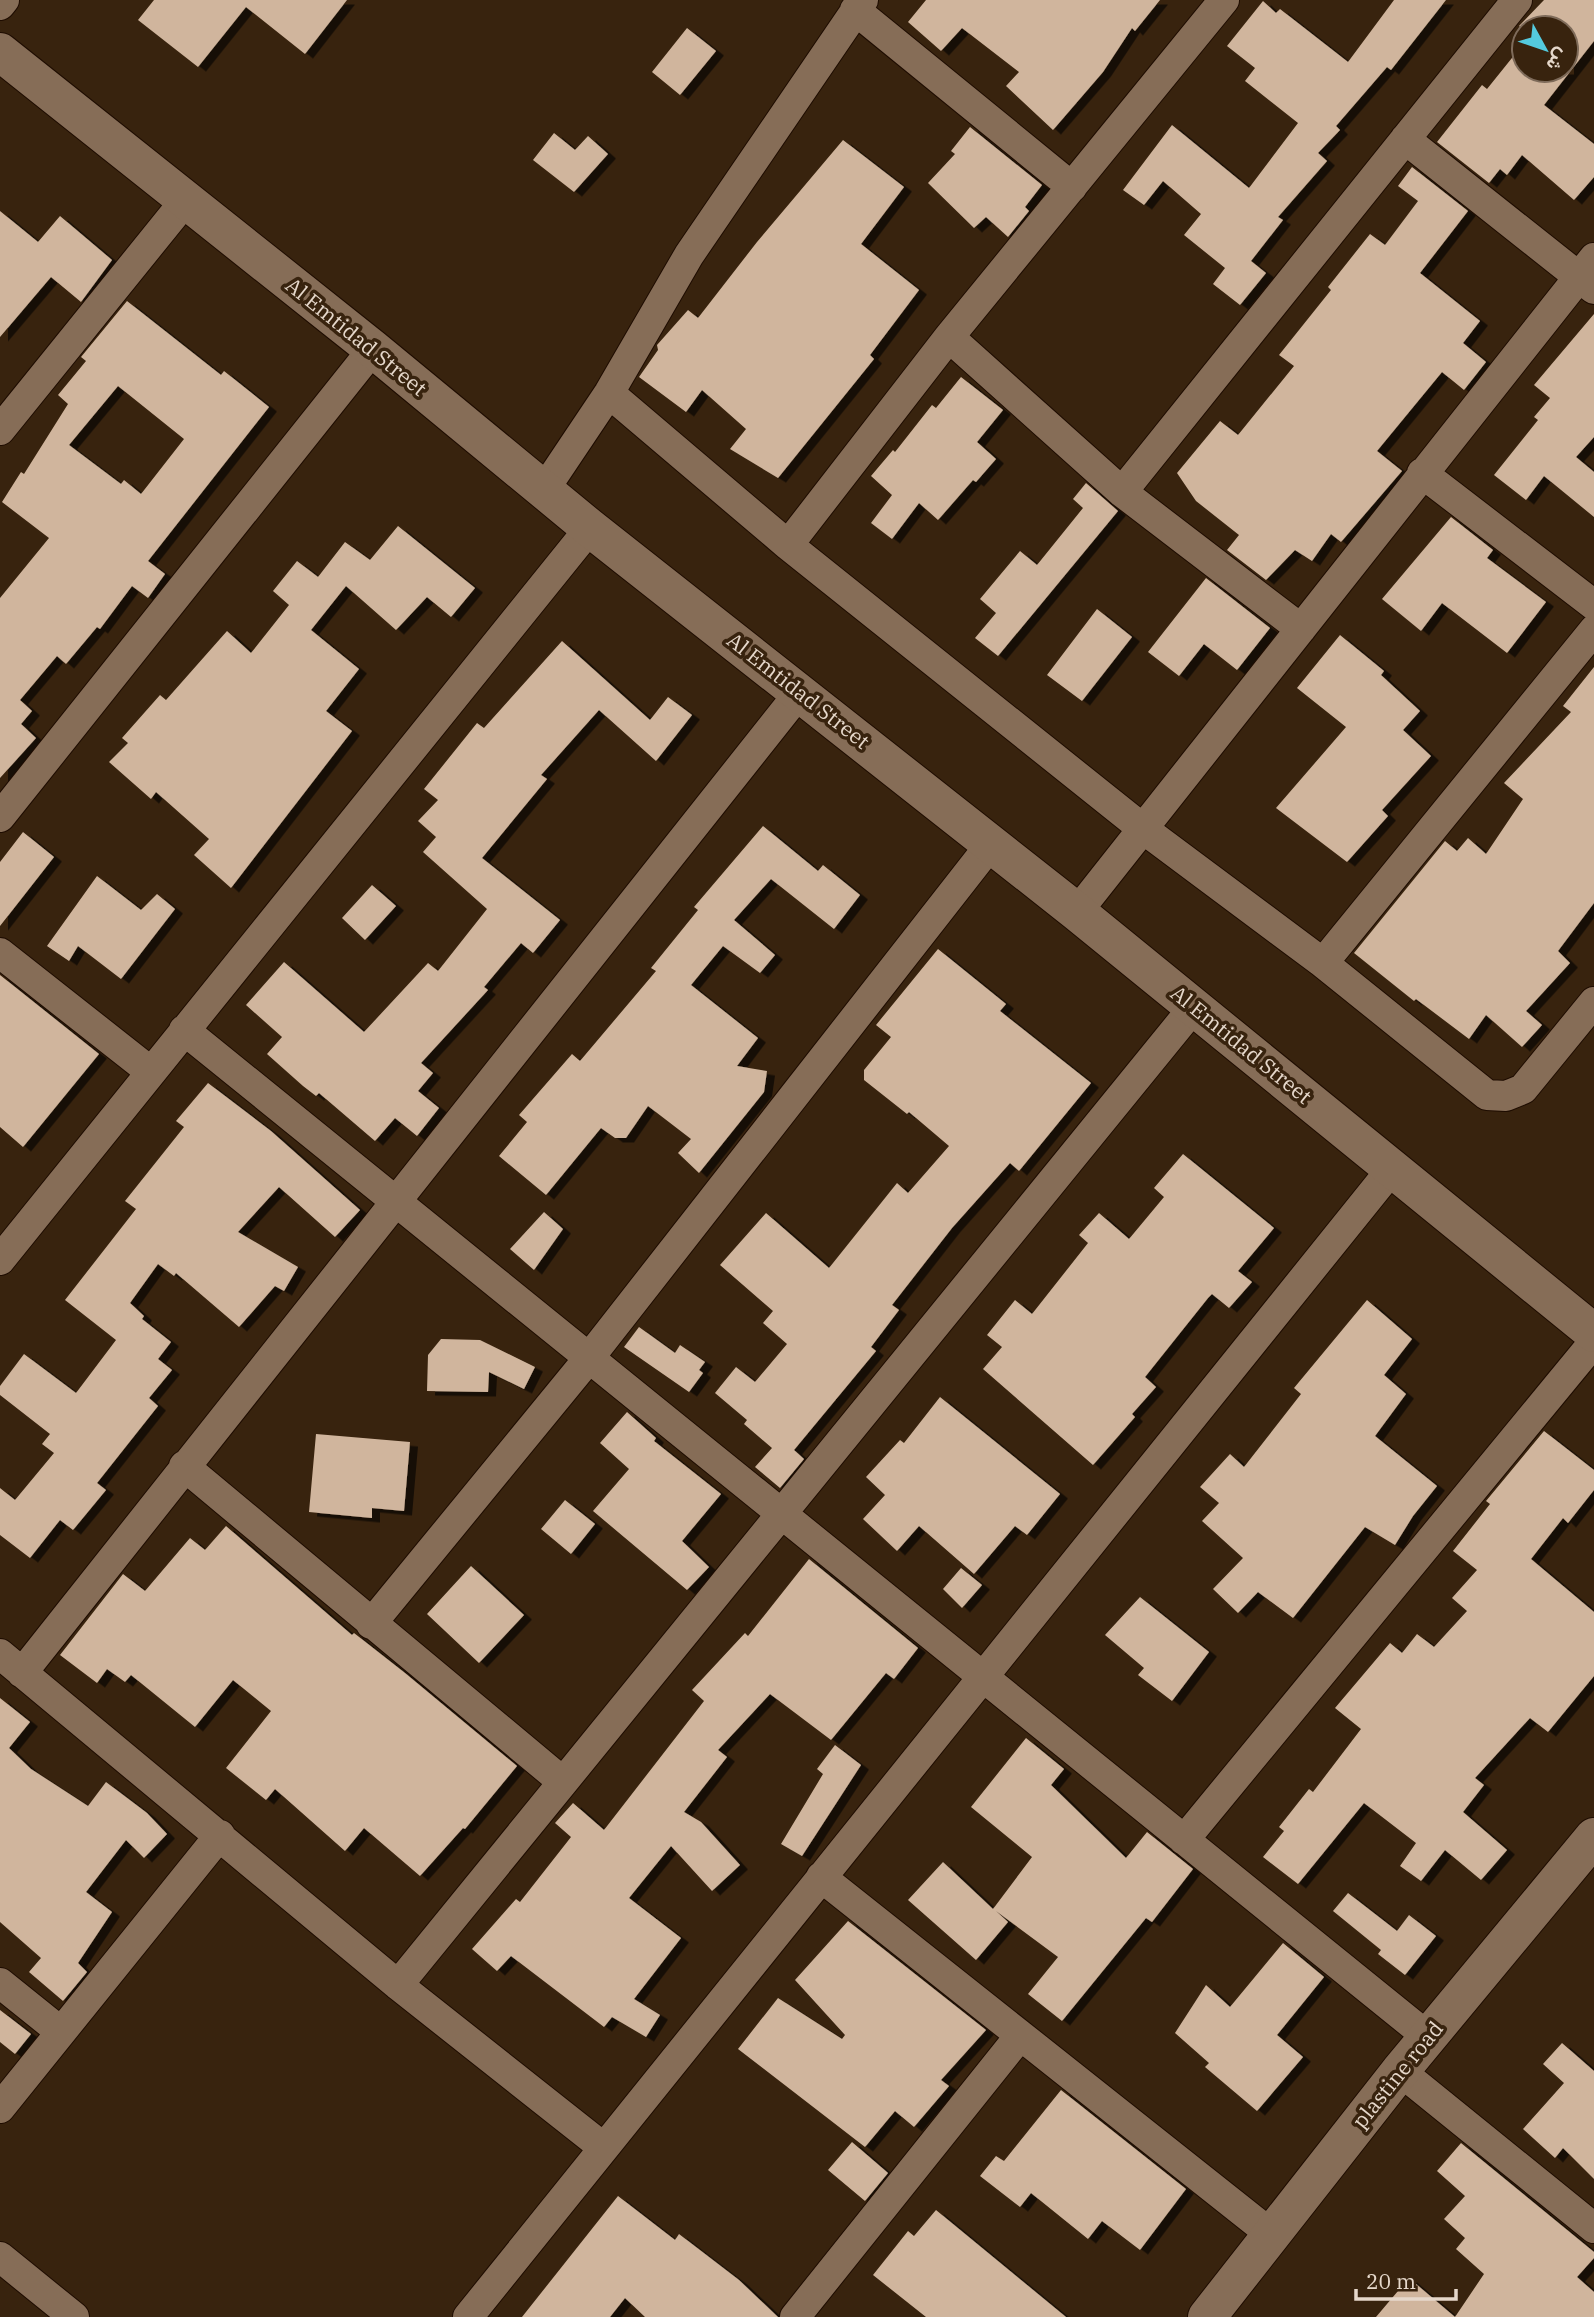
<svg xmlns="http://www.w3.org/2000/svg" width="1594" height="2317" viewBox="0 0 1594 2317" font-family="'IBM Plex Serif',Vazirmatn,serif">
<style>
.building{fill:#d0b59d;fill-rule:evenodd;filter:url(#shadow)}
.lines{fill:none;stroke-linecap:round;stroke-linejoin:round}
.minor-casing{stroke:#1e0c00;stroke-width:32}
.tertiary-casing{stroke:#1e0c00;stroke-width:40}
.minor{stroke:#866d57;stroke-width:30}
.tertiary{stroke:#866d57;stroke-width:38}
.labels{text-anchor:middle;stroke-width:7;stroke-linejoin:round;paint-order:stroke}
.street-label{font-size:21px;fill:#e6d8cb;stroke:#38230e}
</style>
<defs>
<filter id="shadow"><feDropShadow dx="8" dy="4.5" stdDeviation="0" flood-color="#0009"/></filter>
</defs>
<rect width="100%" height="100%" fill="#38230e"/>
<path class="building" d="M 154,0 L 347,0 L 305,54 L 246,7 L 198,67 L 138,20 Z
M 926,0 L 1160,0 L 1135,31 L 1132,28 L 1103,72 L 1053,130 L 1006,86 L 1019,72 L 962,28 L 941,51 L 908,22 Z
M 1394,0 L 1446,0 L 1391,70 L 1387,67 L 1336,126 L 1340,130 L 1318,153 L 1327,161 L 1278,217 L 1283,220 L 1251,261 L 1266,273 L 1240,305 L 1213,284 L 1225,268 L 1184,235 L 1201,214 L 1163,181 L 1144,205 L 1123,190 L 1172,125 L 1249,188 L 1298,123 L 1245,81 L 1255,68 L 1227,46 L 1263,1 L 1276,13 L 1280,9 L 1348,62 Z
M 1544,0 L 1594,0 L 1594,41 L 1544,105 L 1594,144 L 1594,177 L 1574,200 L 1522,155 L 1507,175 L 1500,169 L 1489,183 L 1437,142 L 1482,85 L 1487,89 L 1524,43 L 1524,70 L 1566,70 L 1566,28 L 1524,30 L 1519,26 Z
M 687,28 L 716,51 L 680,95 L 652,72 Z
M 970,127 L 1042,185 L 1025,207 L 1029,211 L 1008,237 L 986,217 L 974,228 L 928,183 L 955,154 L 951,151 Z
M 554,133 L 575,150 L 588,136 L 608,154 L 574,192 L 533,160 Z
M 843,140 L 904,187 L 861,244 L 919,290 L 870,355 L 874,359 L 778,478 L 730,449 L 746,429 L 702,390 L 686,412 L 639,377 L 658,350 L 657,345 L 688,310 L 698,318 L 757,242 Z
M 1412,167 L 1468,211 L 1420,273 L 1480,321 L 1463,343 L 1486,362 L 1464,390 L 1442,372 L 1377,451 L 1402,471 L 1341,542 L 1331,534 L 1312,561 L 1295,550 L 1266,580 L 1227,550 L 1239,535 L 1196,501 L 1177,473 L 1220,421 L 1238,435 L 1294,366 L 1279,355 L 1331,290 L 1328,287 L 1370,234 L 1385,245 L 1418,201 L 1398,186 Z
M 0,211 L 38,242 L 60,216 L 112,260 L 81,302 L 51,277 L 0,337 Z
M 127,301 L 221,375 L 224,371 L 269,407 L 148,561 L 165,574 L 148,598 L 132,586 L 100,629 L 97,627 L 66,664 L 57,656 L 20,700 L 32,711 L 21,724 L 36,738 L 0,778 L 0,598 L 49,538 L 2,502 L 21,472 L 24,474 L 68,404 L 58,395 L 86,361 L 81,357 ZM 118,386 L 184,439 L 141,494 L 124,480 L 121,484 L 69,445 Z
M 1594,314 L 1594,437 L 1576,457 L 1594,472 L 1594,517 L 1544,476 L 1526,500 L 1494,475 L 1538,420 L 1534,417 L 1550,398 L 1534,385 Z
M 961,377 L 1003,410 L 977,442 L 996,459 L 976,482 L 973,480 L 938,520 L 919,503 L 892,539 L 871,523 L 892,495 L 871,476 L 893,450 L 895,452 L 932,405 L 936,408 Z
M 1086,483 L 1118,511 L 998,656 L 975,638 L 996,613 L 980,599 L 1020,551 L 1037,565 L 1083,508 L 1073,499 Z
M 1451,517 L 1493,550 L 1487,558 L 1546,602 L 1507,653 L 1442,603 L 1421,631 L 1382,599 Z
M 398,526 L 475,588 L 451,617 L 427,597 L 396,630 L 346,586 L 311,630 L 359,669 L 326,711 L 352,731 L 231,888 L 194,855 L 209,839 L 156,792 L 151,799 L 109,762 L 128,743 L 122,738 L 160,695 L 166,700 L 227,631 L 251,653 L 289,605 L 273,591 L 297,561 L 318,577 L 345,542 L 370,560 Z
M 1206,578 L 1270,628 L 1237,670 L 1204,644 L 1179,676 L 1148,652 Z
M 1097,609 L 1132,637 L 1082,701 L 1047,675 Z
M 1340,635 L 1384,671 L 1381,675 L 1420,711 L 1403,730 L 1431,756 L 1382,810 L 1388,816 L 1347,862 L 1276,808 L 1346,727 L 1297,688 Z
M 562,641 L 650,720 L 668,697 L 692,715 L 656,761 L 599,710 L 541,775 L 547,779 L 482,858 L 560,920 L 533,953 L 521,943 L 484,987 L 488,990 L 421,1063 L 433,1073 L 418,1091 L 439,1108 L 417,1136 L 395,1118 L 375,1141 L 319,1093 L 316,1096 L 303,1086 L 267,1054 L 282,1037 L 246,1005 L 284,962 L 364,1032 L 428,963 L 438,971 L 487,909 L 423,852 L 436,837 L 418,821 L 438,800 L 424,789 L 477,723 L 484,728 Z
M 1594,667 L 1594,903 L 1558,951 L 1570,963 L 1526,1011 L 1542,1025 L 1522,1047 L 1486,1015 L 1469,1039 L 1416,999 L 1414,1001 L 1354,953 L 1445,841 L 1457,851 L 1468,838 L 1486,854 L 1523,799 L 1504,783 L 1571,712 L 1563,706 Z
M 763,826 L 818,871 L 823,865 L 860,895 L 834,929 L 771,879 L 734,920 L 775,955 L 760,973 L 723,946 L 691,985 L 758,1038 L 737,1066 L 767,1071 L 764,1092 L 699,1173 L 678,1153 L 691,1139 L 648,1106 L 626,1138 L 615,1138 L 601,1128 L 546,1195 L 499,1156 L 527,1122 L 519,1115 L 572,1054 L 580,1061 L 656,971 L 651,968 L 698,910 L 694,907 Z
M 23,832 L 54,857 L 0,926 L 0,862 Z
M 97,876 L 141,910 L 157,894 L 175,909 L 121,979 L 78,946 L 69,961 L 47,946 Z
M 372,885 L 396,906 L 365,940 L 342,918 Z
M 938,949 L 1006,1004 L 1000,1011 L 1091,1083 L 1019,1171 L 1010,1163 L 952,1228 L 892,1305 L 899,1310 L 871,1347 L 876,1351 L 794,1450 L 804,1459 L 780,1488 L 755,1467 L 772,1448 L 744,1424 L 747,1420 L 715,1393 L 736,1367 L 755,1382 L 787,1344 L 763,1323 L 773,1311 L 720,1265 L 766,1213 L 829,1268 L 897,1183 L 908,1193 L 949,1146 L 909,1112 L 907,1114 L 864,1080 L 864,1070 L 891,1037 L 876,1025 Z
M 0,975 L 99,1054 L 23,1147 L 0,1127 Z
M 208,1083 L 271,1131 L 360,1210 L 335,1237 L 279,1187 L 238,1232 L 298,1267 L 284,1291 L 275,1286 L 239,1327 L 176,1273 L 174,1276 L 158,1264 L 130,1303 L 144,1316 L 142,1319 L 171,1342 L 158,1359 L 172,1370 L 149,1398 L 158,1406 L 97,1483 L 106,1490 L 73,1530 L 60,1520 L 30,1558 L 0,1535 L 0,1488 L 15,1500 L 54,1453 L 42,1444 L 50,1434 L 0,1395 L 0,1386 L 24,1354 L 76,1393 L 116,1340 L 65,1300 L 136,1209 L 125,1201 L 184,1127 L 176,1121 Z
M 1183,1154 L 1274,1228 L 1238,1271 L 1252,1282 L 1229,1308 L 1212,1294 L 1208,1298 L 1145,1377 L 1156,1387 L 1132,1414 L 1135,1417 L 1093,1465 L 983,1369 L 1002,1347 L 987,1335 L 1015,1300 L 1032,1314 L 1088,1243 L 1079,1235 L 1099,1213 L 1129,1239 L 1164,1197 L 1154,1188 Z
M 544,1212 L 563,1229 L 534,1270 L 510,1249 Z
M 1367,1300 L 1412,1339 L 1384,1375 L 1406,1394 L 1375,1436 L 1437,1486 L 1413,1516 L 1395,1545 L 1365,1527 L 1293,1618 L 1258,1592 L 1238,1613 L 1213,1589 L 1243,1558 L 1202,1521 L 1219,1503 L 1200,1487 L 1230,1454 L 1244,1467 L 1301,1394 L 1294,1388 Z
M 639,1327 L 675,1353 L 680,1345 L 705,1362 L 699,1370 L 703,1373 L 689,1392 L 624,1347 Z
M 441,1339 L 480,1340 L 535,1367 L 524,1389 L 489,1372 L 488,1392 L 427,1391 L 428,1355 Z
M 940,1397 L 1060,1494 L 1027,1535 L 1015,1526 L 974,1574 L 919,1526 L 897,1551 L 863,1519 L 885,1495 L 866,1477 L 900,1440 L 904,1443 Z
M 627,1412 L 656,1438 L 654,1441 L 721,1494 L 682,1541 L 709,1567 L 687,1590 L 593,1511 L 629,1469 L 600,1443 Z
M 1544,1431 L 1594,1470 L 1594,1490 L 1568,1523 L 1563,1518 L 1531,1559 L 1594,1612 L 1594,1676 L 1548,1732 L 1530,1718 L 1475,1778 L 1484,1785 L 1463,1812 L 1507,1850 L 1481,1880 L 1445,1850 L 1421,1881 L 1400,1866 L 1416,1843 L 1364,1803 L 1298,1884 L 1263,1857 L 1284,1831 L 1279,1827 L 1309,1789 L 1313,1792 L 1361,1729 L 1335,1708 L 1390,1643 L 1402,1653 L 1417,1634 L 1434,1647 L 1467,1611 L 1452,1598 L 1477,1570 L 1453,1551 L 1490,1504 L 1486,1501 Z
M 316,1434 L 410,1442 L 404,1511 L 372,1508 L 372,1518 L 309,1512 Z
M 565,1500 L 595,1524 L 571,1554 L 541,1529 Z
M 226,1526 L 352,1635 L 354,1633 L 405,1673 L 517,1766 L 465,1829 L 463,1828 L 420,1876 L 364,1828 L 345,1851 L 275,1789 L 266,1800 L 226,1768 L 271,1711 L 233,1680 L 195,1727 L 131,1675 L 125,1682 L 107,1669 L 97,1683 L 60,1655 L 123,1574 L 145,1591 L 190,1538 L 205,1550 Z
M 809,1559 L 918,1648 L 894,1679 L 886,1673 L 831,1740 L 770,1694 L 718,1750 L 727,1757 L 684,1812 L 701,1822 L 740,1865 L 712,1891 L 671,1846 L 629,1898 L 681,1938 L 634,1999 L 660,2015 L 646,2037 L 612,2017 L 604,2027 L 511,1956 L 497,1971 L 472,1949 L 516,1899 L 520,1902 L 571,1837 L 555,1823 L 573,1803 L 604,1830 L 704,1701 L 692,1690 L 745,1633 L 748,1636 Z
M 471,1566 L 524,1615 L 479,1663 L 427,1614 Z
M 961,1568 L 982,1585 L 962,1608 L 943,1589 Z
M 1140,1597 L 1209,1652 L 1172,1701 L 1138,1675 L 1144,1668 L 1105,1635 Z
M 0,1698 L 30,1722 L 9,1748 L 31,1769 L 88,1806 L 106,1782 L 147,1813 L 167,1834 L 144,1858 L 126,1840 L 86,1892 L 112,1912 L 78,1963 L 87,1972 L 63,2001 L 29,1972 L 41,1958 L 0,1922 Z
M 1026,1738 L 1064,1769 L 1051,1785 L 1126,1858 L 1147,1832 L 1193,1869 L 1152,1922 L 1146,1918 L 1062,2021 L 1028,1994 L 1058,1957 L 996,1911 L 1008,1922 L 976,1960 L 908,1900 L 943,1862 L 993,1909 L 1032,1857 L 971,1807 Z
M 835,1745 L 861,1765 L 802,1856 L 781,1844 L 823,1774 L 817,1769 Z
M 1348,1893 L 1397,1931 L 1409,1915 L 1436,1936 L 1405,1975 L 1378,1954 L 1381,1950 L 1333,1911 Z
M 848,1921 L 986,2030 L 941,2080 L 949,2086 L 914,2127 L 895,2111 L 865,2147 L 738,2049 L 778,1998 L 842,2039 L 845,2035 L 795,1980 Z
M 1283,1943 L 1324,1977 L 1277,2035 L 1303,2057 L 1257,2111 L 1205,2067 L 1209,2063 L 1175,2033 L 1206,1985 L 1230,2007 Z
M 0,2010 L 31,2034 L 15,2054 L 0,2042 Z
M 1562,2043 L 1594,2071 L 1594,2179 L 1563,2148 L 1555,2158 L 1523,2129 L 1564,2083 L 1543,2064 Z
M 1061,2090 L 1186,2189 L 1140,2250 L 1102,2221 L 1088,2239 L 1031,2193 L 1020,2207 L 980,2176 L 996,2156 L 1004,2161 Z
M 852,2142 L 888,2173 L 865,2201 L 828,2170 Z
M 1461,2143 L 1594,2252 L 1594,2258 L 1577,2277 L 1594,2292 L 1594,2317 L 1455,2317 L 1484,2274 L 1456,2249 L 1465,2238 L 1444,2219 L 1465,2196 L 1437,2171 Z
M 618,2196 L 675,2240 L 679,2234 L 739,2280 L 778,2317 L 645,2317 L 625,2298 L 610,2317 L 522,2317 Z
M 936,2210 L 1066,2317 L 926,2317 L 873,2275 L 908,2231 L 914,2236 Z
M 1409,2278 L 1455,2317 L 1376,2317 Z"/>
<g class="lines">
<g class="minor-casing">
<path id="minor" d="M 0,5 L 4,0
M 855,10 L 1072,187
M 1405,139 L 1594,289
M 949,337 L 1122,492 L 1301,629
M 609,393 L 788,545 L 1142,828 L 1323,963 L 1487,1095 L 1506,1096 L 1523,1089 L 1594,1002
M 0,430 L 185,201
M 1422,473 L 1594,605
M 544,490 L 609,393 L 689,255 L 863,0
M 1122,492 L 1517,0
M 788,545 L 949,337 L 1224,0
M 0,817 L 373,349
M 1077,912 L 1594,258
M 0,953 L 151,1072
M 1323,963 L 1594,630
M 184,1030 L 1428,2037
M 0,1260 L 590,528
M 184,1466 L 563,1782
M 371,1624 L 589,1358 L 991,844
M 0,1654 L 398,1985 L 604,2148
M 22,1673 L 800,692
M 1184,1840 L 1594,1342
M 821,1877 L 1272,2235
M 0,1983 L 61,2032
M 398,1985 L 1194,1007
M 1400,2071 L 1594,2228
M 0,2108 L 220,1835
M 0,2257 L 74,2317
M 468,2317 L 1391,1170
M 795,2317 L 1019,2037"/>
</g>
<g class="tertiary-casing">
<path id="tertiary" d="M 0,52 L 373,349 L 590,528 L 1077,912 L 1594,1333
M 1207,2317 L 1400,2071 L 1594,1837"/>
</g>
<use href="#minor" class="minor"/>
<use href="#tertiary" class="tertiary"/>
</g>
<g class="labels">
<g class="street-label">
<text transform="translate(356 337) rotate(39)" y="7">Al Emtidad Street</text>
<text transform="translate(798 691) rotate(38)" y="7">Al Emtidad Street</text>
<text transform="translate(1241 1045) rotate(39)" y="7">Al Emtidad Street</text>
<text transform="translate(1398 2075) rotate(-51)" y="7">plastine road</text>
</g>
</g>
<g transform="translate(1545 49) rotate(130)"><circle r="33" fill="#38230e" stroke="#7e6b5a" stroke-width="2"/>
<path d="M0-5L12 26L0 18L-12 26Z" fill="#54cade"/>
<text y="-10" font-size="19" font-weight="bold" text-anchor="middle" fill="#e6d8cb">ش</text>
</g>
<path d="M1356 2289v10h100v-10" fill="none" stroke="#e6d8cb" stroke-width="3.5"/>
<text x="1366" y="2289" font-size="21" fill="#e6d8cb" stroke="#38230e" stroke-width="5" paint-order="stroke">20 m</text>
</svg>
